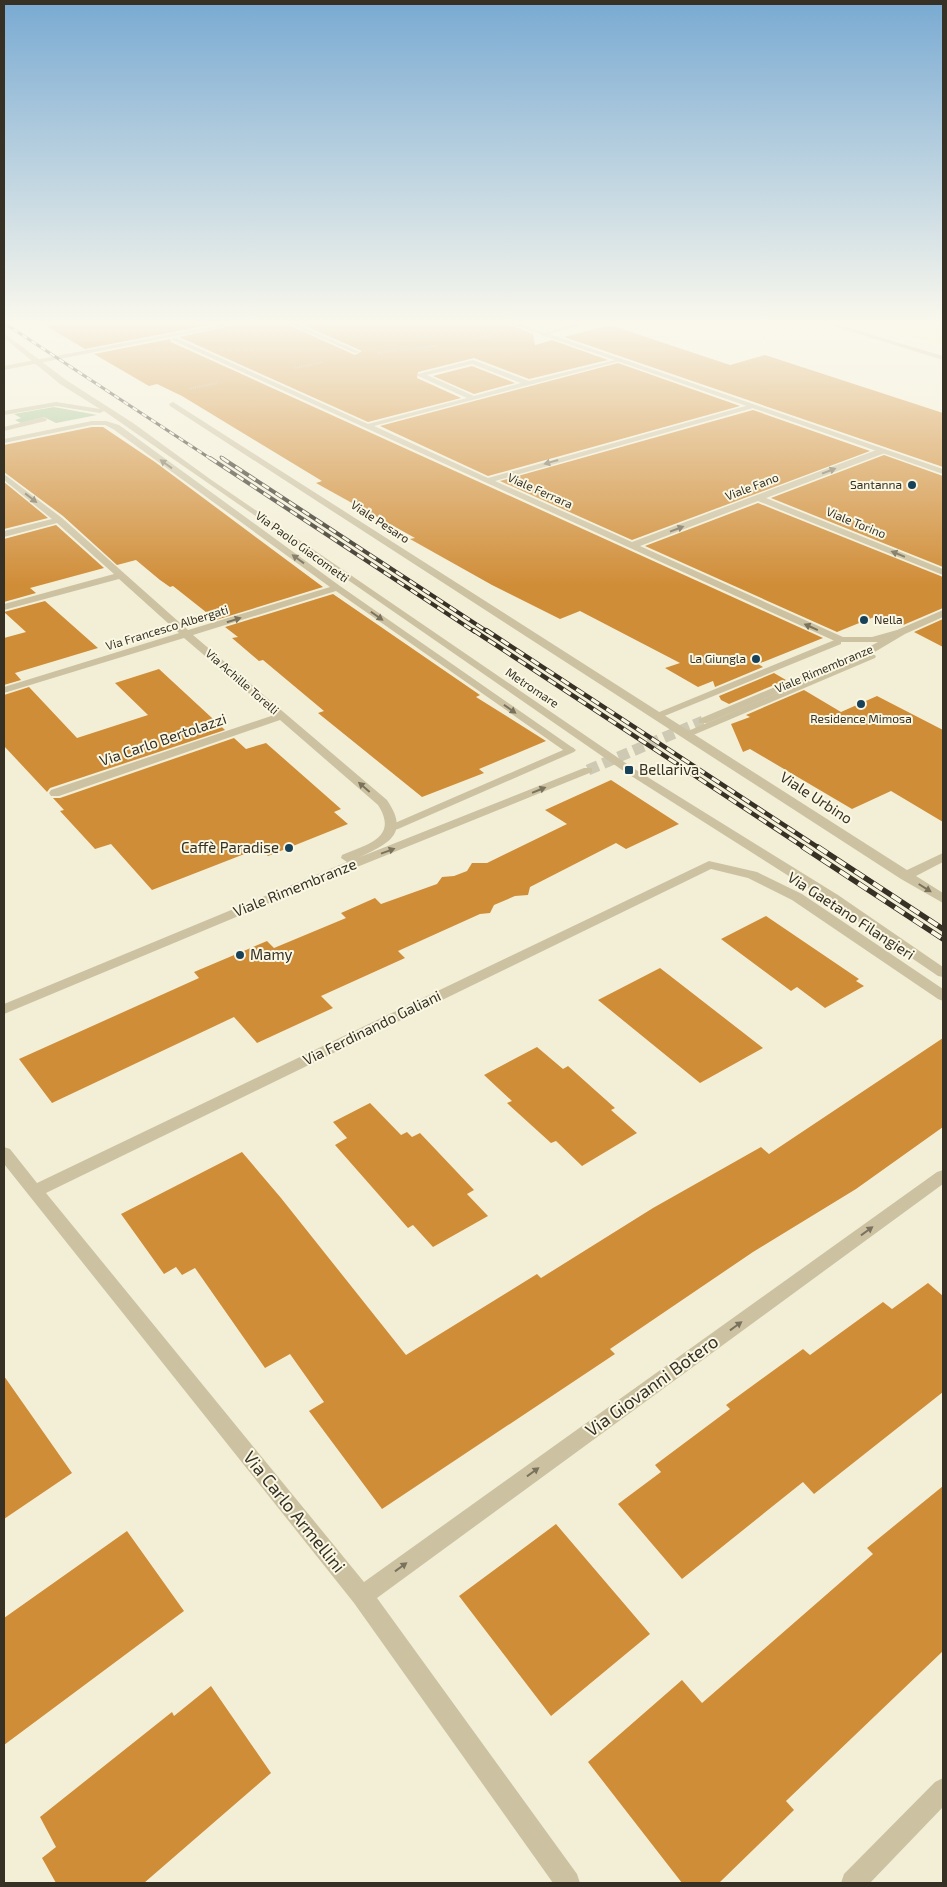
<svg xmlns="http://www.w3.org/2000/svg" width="947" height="1887" viewBox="0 0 947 1887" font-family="'Exo 2',sans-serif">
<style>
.green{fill:#a5c396}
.sand{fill:#f2f0aa}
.building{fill:#d08d38}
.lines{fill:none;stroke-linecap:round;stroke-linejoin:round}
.minor-tunnel{stroke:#cdc9b3;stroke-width:11;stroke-dasharray:11 5.5;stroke-linecap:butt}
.path{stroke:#b7ad8c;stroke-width:2;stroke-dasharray:1 1;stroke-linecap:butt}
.service{fill:#ccc2a2;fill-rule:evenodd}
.pedestrian{fill:#ccc2a2;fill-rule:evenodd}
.minor{fill:#ccc2a2;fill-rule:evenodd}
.tertiary{fill:#ccc2a2;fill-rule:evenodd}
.rail-far3-casing{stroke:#363025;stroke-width:3}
.rail-far2-casing{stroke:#363025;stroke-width:4}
.rail-far1-casing{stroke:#363025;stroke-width:4.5}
.rail-casing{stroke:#363025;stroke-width:5.5}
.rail-far3{stroke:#faf7e3;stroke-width:2;stroke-dasharray:5.5;stroke-linecap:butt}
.rail-far2{stroke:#faf7e3;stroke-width:2.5;stroke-dasharray:8;stroke-linecap:butt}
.rail-far1{stroke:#faf7e3;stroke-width:3;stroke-dasharray:9;stroke-linecap:butt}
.rail{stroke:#faf7e3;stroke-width:4;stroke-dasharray:11;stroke-linecap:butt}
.oneway{fill:#7a725d}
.poi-dot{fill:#18415a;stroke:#faf7e3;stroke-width:2}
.labels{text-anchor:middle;stroke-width:4;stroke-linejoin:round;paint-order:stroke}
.far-poi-label{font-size:12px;fill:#363025;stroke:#faf7e3;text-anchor:end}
.far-street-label{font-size:12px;fill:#363025;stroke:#faf7e3}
.street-label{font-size:15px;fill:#363025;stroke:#faf7e3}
.poi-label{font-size:15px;fill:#363025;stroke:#faf7e3;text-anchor:start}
.near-street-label{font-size:18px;fill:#363025;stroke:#faf7e3}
</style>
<rect width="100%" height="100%" fill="#f3efd7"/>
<path class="green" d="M 54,407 L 97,415 L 56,423 L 44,417 L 21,423 L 15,420 L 21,418 L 14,414 Z"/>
<path class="sand" d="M 857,321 L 943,321 L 943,346 Z"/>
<path class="building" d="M 38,321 L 230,321 L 85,349 Z
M 253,321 L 280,321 L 355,355 L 362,351 L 294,321 L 500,321 L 533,334 L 535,345 L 552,340 L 608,360 L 529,379 L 474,358 L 418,372 L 417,378 L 461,398 L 368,422 L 179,337 Z
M 610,325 L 730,365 L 765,355 L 943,413 L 943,467 L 564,337 Z
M 170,339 L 171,342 L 823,638 L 758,664 L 763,667 L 715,687 L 713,681 L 698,687 L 665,668 L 680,663 L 580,611 L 560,619 L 492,585 L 410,539 L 415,538 L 316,483 L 322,481 L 182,396 L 157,384 L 149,386 L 94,354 Z
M 618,363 L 740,406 L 488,476 L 380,426 Z
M 472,366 L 515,383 L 474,394 L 433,376 Z
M 753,410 L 870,451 L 632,540 L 500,481 Z
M 92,427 L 103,427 L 155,462 L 323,587 L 216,620 L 173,586 L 170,587 L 160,580 L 136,560 L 117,565 L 63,516 L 4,472 L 4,445 Z
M 884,455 L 943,476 L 943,567 L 771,498 Z
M 4,482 L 48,518 L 4,529 Z
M 758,503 L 943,577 L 943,608 L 901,626 L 879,615 L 837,632 L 645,546 Z
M 56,525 L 104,568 L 30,588 L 36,593 L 4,602 L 4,539 Z
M 333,594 L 480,695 L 476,697 L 546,741 L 479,769 L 484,773 L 422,797 L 318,713 L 324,711 L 263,660 L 259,661 L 232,638 L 238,637 L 225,627 Z
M 45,601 L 98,648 L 15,673 L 21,680 L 4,685 L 4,638 L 26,632 L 4,612 Z
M 943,619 L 943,647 L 914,632 Z
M 159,669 L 225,730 L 50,788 L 47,792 L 4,746 L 4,695 L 29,687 L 77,738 L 148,715 L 115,683 Z
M 774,673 L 786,680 L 729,704 L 721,700 L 719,696 Z
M 804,690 L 841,712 L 877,696 L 943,730 L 943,822 L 891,791 L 852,809 L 750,749 L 743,752 L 731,724 L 750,717 L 746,715 Z
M 234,738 L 246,749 L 266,743 L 341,809 L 334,812 L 348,824 L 268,856 L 260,848 L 152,890 L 111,844 L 95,849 L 60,811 L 64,810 L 53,798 L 60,798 Z
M 611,780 L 679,824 L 626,849 L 616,843 L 530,887 L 528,895 L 515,896 L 494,905 L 490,913 L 480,914 L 398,951 L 405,958 L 321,996 L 333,1008 L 257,1043 L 234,1017 L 52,1103 L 19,1059 L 199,978 L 194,972 L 267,941 L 274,948 L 346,918 L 341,913 L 375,898 L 381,904 L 437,884 L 442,877 L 454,876 L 467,871 L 472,863 L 487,863 L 567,824 L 545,810 Z
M 766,916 L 859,979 L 856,981 L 864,986 L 825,1008 L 797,987 L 791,991 L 721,939 Z
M 660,968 L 763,1048 L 700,1083 L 598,1000 Z
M 943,1038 L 943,1127 L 856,1189 L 753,1252 L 610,1349 L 615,1354 L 382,1509 L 309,1411 L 324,1402 L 290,1354 L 265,1368 L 195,1268 L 182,1275 L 176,1267 L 164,1274 L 121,1214 L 242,1152 L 281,1198 L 406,1355 L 537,1274 L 541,1278 L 653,1208 L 761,1147 L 769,1154 Z
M 537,1047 L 563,1069 L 568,1066 L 615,1108 L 611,1110 L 637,1133 L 582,1166 L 556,1141 L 551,1143 L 507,1103 L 512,1101 L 484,1075 Z
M 370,1103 L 401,1135 L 407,1132 L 412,1137 L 420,1133 L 474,1190 L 467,1194 L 488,1216 L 433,1247 L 413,1225 L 408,1228 L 335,1145 L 347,1138 L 333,1122 Z
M 928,1283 L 943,1296 L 943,1392 L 814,1494 L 803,1482 L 682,1579 L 618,1504 L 661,1472 L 655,1465 L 730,1409 L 726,1405 L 803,1349 L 810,1355 L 883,1302 L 892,1309 Z
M 4,1376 L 72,1473 L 4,1519 Z
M 943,1486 L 943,1651 L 786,1801 L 794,1810 L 719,1883 L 682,1883 L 588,1762 L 682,1680 L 702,1703 L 873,1554 L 867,1548 Z
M 556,1524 L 650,1634 L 551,1716 L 459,1596 Z
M 127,1531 L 184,1611 L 4,1745 L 4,1618 Z
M 211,1686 L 271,1773 L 144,1883 L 56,1883 L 42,1858 L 56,1847 L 40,1817 L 172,1712 L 174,1716 Z"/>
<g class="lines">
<path class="minor-tunnel" d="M 588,770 L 703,721"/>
<path class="path" d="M 472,339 L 491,336
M 378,353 L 437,346
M 295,368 L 323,362
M 189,389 L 217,383"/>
<path class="service" d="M 4,333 L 66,380 L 133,423 L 210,479 L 633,768 L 838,895 L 943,967 L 943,977 L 938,976 L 828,901 L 625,772 L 104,411 L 100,413 L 56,406 L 4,415 L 4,411 L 56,402 L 100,409 L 60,384 L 4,338 Z"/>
<path class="pedestrian" d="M 837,639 L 841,640 L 841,644 L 662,717 L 658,718 L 652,715 Z
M 871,653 L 876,656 L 875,658 L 691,736 L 683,736 L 681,734 Z
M 570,747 L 574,748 L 574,752 L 398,829 L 394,830 L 388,826 Z"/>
<path class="minor" d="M 282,321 L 290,321 L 360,352 L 355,353 Z
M 585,321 L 595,321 L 543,336 L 540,334 Z
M 817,321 L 826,321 L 943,356 L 943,360 Z
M 172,338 L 176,338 L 368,424 L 467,398 L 418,376 L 418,374 L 473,360 L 529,381 L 620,359 L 620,361 L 374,426 L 488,478 L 753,404 L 753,408 L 495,481 L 632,542 L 879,449 L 885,449 L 885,453 L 766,498 L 943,569 L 943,575 L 758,501 L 640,546 L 843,637 L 872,637 L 897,630 L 943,610 L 943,617 L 905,634 L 873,653 L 707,723 L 699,723 L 699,719 L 865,649 L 878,642 L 837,642 L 172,340 ZM 472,364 L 521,383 L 474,396 L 427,375 Z
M 173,402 L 907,870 L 943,853 L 943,862 L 916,876 L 943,893 L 943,903 L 901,879 L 170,406 L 169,404 Z
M 43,417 L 47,419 L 46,421 L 4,431 L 4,427 Z
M 92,421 L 106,421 L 119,425 L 340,586 L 576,750 L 574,752 L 566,752 L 336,591 L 193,635 L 387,800 C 410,834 389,843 360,857 L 584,768 L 592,768 L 592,772 L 315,884 L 4,1014 L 4,1004 L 347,862 L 341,858 L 342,855 C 367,844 399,838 378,805 L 280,720 L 59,796 L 51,796 L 49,793 L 51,790 L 274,715 L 184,638 L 4,693 L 4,687 L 179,633 L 119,579 L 4,610 L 4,604 L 114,574 L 57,523 L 4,537 L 4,531 L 52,519 L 4,480 L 4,474 L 62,518 L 188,630 L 330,587 L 113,429 L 105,425 L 92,425 L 4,443 L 4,439 Z
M 709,861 L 757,872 L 802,894 L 943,989 L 943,1001 L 938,999 L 792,900 L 748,878 L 711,869 L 46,1193 L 364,1582 L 937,1172 L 943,1170 L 943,1184 L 377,1598 L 577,1874 L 580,1883 L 553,1883 L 354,1603 L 4,1164 L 4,1147 L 10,1149 L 37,1183 Z
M 943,1778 L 943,1807 L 870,1883 L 841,1883 L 844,1874 L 935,1782 Z"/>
<path class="tertiary" d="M 239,321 L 251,321 L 4,370 L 4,366 Z
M 502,321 L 511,321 L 943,469 L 943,474 Z"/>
<g class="rail-far3-casing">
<path id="rail-far3" d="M 4,323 L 211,459
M 221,457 L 224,459"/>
</g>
<g class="rail-far2-casing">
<path id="rail-far2" d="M 210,458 L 475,632
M 222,458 L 488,632"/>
</g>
<g class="rail-far1-casing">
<path id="rail-far1" d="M 473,630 L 805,848
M 486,630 L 819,848"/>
</g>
<g class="rail-casing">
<path id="rail" d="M 803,847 L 943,939
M 818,847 L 943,929"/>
</g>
<use href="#rail-far3" class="rail-far3"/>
<use href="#rail-far2" class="rail-far2"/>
<use href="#rail-far1" class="rail-far1"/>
<use href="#rail" class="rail"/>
</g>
<defs><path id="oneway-solid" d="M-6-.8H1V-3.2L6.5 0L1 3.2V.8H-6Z" transform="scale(1.25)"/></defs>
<g class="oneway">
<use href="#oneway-solid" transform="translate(551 462) rotate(164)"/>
<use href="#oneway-solid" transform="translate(166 464) rotate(-144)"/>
<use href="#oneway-solid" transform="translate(829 471) rotate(-21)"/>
<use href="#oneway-solid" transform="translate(31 498) rotate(38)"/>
<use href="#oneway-solid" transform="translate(677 529) rotate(-21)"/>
<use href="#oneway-solid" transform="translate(898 554) rotate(-158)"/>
<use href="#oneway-solid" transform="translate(298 559) rotate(-144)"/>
<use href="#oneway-solid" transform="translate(377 616) rotate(35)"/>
<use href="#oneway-solid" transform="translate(234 620) rotate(-18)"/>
<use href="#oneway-solid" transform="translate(811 627) rotate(-156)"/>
<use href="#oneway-solid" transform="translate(510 709) rotate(35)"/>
<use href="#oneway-solid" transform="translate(364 787) rotate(-139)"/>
<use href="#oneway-solid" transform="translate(539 790) rotate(-22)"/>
<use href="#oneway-solid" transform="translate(388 851) rotate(-20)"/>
<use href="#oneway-solid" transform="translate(925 888) rotate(32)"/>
<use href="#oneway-solid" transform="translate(867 1231) rotate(-36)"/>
<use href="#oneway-solid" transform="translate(736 1326) rotate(-36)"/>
<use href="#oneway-solid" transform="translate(533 1472) rotate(-36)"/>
<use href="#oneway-solid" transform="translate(401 1567) rotate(-36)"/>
</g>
<linearGradient id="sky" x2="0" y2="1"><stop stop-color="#79aad2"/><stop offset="0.55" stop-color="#faf8ed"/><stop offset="1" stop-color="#faf8ed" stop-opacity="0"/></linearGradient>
<rect width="947" height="585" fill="url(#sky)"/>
<g class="poi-dot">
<circle cx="912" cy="485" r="5"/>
<circle cx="864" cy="620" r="5"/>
<circle cx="756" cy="659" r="5"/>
<circle cx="861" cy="704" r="5"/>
<rect x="624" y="765" width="10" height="10" rx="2.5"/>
<circle cx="289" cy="848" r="5"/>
<circle cx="240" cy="955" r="5"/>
</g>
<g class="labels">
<g class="far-poi-label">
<text x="902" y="489">Santanna</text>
<text x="874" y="624" text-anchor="start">Nella</text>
<text x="746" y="663">La Giungla</text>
<text x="861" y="723" text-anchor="middle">Residence Mimosa</text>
</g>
<g class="far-street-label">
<text transform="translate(752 487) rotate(-21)" y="4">Viale Fano</text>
<text transform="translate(540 491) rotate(24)" y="4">Viale Ferrara</text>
<text transform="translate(380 522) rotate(33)" y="4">Viale Pesaro</text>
<text transform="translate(856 523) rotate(22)" y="4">Viale Torino</text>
<text transform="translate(302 547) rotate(36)" y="4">Via Paolo Giacometti</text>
<text transform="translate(167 628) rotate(-17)" y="4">Via Francesco Albergati</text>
<text transform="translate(824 669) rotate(-23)" y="4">Viale Rimembranze</text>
<text transform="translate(242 682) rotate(41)" y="4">Via Achille Torelli</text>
<text transform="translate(532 688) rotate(34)" y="4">Metromare</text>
</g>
<g class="street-label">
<text transform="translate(163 740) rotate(-19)" y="5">Via Carlo Bertolazzi</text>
<text transform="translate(816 798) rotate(33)" y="5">Viale Urbino</text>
<text transform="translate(295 888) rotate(-22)" y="5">Viale Rimembranze</text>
<text transform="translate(851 916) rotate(33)" y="5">Via Gaetano Filangieri</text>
<text transform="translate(372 1028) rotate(-26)" y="5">Via Ferdinando Galiani</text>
</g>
<g class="poi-label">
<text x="639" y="775">Bellariva</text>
<text x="279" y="853" text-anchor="end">Caffè Paradise</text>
<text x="250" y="960">Mamy</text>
</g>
<g class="near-street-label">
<text transform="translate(652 1386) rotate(-36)" y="6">Via Giovanni Botero</text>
<text transform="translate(294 1512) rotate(51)" y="6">Via Carlo Armellini</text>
</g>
</g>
<rect width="947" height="1887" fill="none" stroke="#363025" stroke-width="10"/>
</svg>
